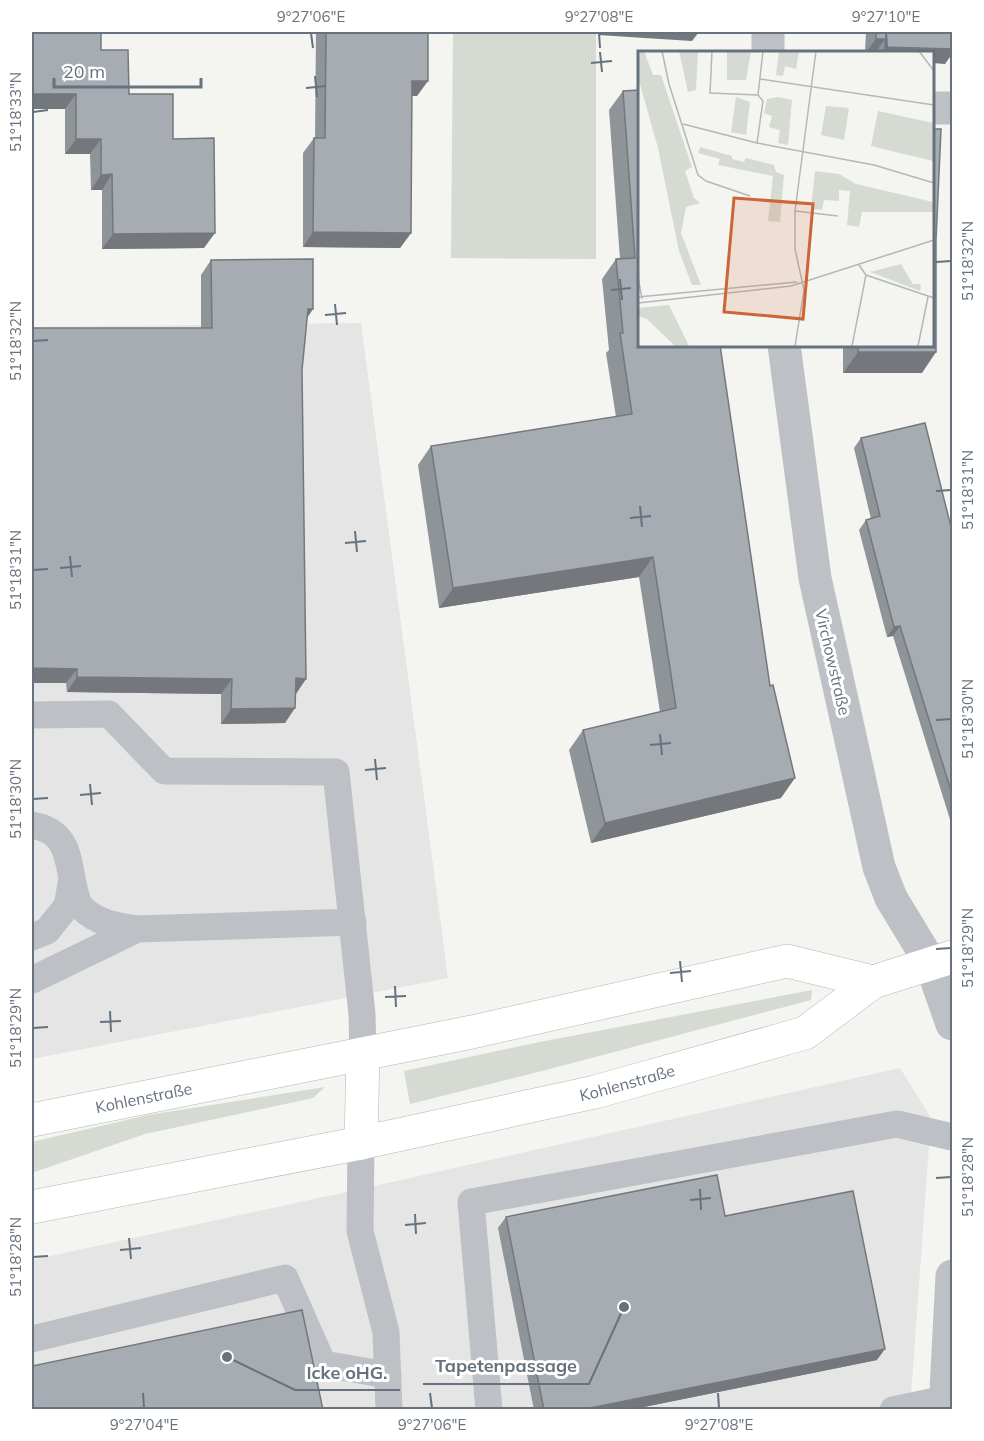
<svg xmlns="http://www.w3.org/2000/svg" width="984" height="1441" viewBox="0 0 984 1441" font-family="Mulish,sans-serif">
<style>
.built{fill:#e4e5e4}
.green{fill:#d5dad2}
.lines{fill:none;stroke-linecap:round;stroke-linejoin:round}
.secondary-casing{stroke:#b2b6ba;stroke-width:34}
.service{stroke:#bdc0c4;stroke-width:27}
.minor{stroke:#bdc0c4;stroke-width:33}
.secondary{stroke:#fff;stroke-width:33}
.wall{fill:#8f9499}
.shaded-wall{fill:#74787d}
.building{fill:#a6acb2;stroke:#74787d;stroke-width:1.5}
.ticks{fill:none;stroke:#66727e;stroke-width:2}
.labels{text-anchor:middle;stroke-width:6;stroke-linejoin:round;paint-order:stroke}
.street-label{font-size:16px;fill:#66727e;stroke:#fff}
.inset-road{fill:none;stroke:#b2b8bb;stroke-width:1.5}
.view{fill:#cd6537;fill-opacity:0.15;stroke:#cd6537;stroke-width:3}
.inset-edge{fill:none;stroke:#66727e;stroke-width:3}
.leader{fill:none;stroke:#66727e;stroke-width:2}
.callout-dot{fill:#66727e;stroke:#fff;stroke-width:2}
.callout-label{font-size:18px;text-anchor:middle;font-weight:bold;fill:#66727e;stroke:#fff;stroke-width:6;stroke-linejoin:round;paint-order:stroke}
.neatline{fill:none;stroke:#66727e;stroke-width:2}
.ticks-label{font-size:15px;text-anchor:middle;fill:#66727e}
</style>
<rect width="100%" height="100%" fill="#f4f4f0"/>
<path class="built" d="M 361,323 L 448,978 L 32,1059 L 32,327 Z
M 900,1068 L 931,1118 L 910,1409 L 32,1409 L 32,1260 L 370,1187 Z"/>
<path class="green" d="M 453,32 L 596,32 L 596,259 L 451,258 Z
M 812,990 L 811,1000 L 546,1070 L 410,1104 L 404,1071 L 535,1043 Z
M 325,1087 L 313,1098 L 145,1134 L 32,1173 L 32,1142 L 148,1115 Z"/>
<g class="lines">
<g class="secondary-casing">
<g id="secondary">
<path id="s1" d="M 32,1120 L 472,1032 L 787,961 L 873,982"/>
<path d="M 361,1143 L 363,1054"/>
<path id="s2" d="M 32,1207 L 361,1143 L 595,1092 L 805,1033 L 873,982 L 952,957"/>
</g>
</g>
<path class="service" d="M 32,715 L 109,714 L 164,771 L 336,772 L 362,1014 L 363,1054
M 32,825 C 71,832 67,861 75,892 C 77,897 77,905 82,908 C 97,923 117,926 137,929 L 353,922
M 32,937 L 47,931 L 67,906 L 72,879
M 32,980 L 137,929
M 361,1143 L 360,1231 L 386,1332 L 389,1410
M 32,1339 L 285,1278 L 323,1364 L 388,1375
M 489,1410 L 471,1202 L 897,1124 L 952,1137
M 893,1410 L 945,1399"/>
<path class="minor" d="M 768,52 L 768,32
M 932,108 L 952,108
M 784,345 L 815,578 L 879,867 L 891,898 L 931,964 L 952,1024
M 945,1410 L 952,1276"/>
<use href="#secondary" class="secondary"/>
</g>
<path class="wall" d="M 32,32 L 101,50 L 129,94 L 173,139 L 204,248 L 102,249 L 102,190 L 91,190 L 90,154 L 65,154 L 65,109 L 32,109 Z
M 316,32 L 428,32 L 417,96 L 411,96 L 411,233 L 400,248 L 303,247 L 303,153 L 314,138 L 315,138 Z
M 866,32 L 952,32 L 945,64 L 932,52 L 865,52 Z
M 623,91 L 781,798 L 591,843 L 569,750 L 583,730 L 660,712 L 639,577 L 439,608 L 418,465 L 431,446 L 616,417 L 606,353 L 609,350 L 602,279 L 616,259 L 620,259 L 609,110 Z
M 211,260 L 313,309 L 307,317 L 302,370 L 296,694 L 285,723 L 221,724 L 221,694 L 67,692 L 66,683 L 201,328 L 201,275 Z
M 843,345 L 932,345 L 922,373 L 843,373 Z
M 861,438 L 952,531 L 952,826 L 893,636 L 887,637 L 859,530 L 866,520 L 871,519 L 854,448 Z
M 725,1216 L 877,1360 L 629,1410 L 534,1410 L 498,1228 L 506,1217 Z"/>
<path class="shaded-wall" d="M 600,32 L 699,32 L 692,41 L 598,35 Z
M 876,39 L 885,39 L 876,52 L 866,52 Z
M 885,47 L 952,49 L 952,54 L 945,64 L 932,63 L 932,52 L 881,52 Z
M 412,81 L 428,81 L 417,96 L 401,96 Z
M 32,94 L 76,94 L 65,109 L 32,109 Z
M 76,139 L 101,139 L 90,154 L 65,154 Z
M 112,174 L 102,190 L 91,190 L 101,175 Z
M 313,232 L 411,233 L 400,248 L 303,247 Z
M 215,233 L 204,248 L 102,249 L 113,234 Z
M 308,309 L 313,309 L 303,324 Z
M 858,352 L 936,352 L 922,373 L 843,373 Z
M 653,557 L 639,577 L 439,608 L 453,588 Z
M 900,626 L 893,636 L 887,637 L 894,627 Z
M 32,668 L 77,669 L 66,683 L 32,683 Z
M 77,677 L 232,679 L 221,694 L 67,692 Z
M 296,678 L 306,679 L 296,694 Z
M 295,708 L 285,723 L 221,724 L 231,709 Z
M 795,778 L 781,798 L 591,843 L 605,823 Z
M 885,1349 L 877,1360 L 629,1410 L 580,1410 Z"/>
<path class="building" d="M 32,32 L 101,32 L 101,50 L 128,50 L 129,94 L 173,94 L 173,139 L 214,138 L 215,233 L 113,234 L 112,174 L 101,175 L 101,139 L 76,139 L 76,94 L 32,94 Z
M 326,32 L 428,32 L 428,81 L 412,81 L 411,233 L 313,232 L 314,138 L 325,138 Z
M 876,32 L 952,32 L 952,49 L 885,47 L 885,39 L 876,39 Z
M 639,90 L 639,345 L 720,345 L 770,686 L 773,685 L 795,778 L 605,823 L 583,730 L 676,708 L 653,557 L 453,588 L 431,446 L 632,414 L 620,333 L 623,333 L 616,259 L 635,258 L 623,91 Z
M 932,129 L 941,129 L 936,240 L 936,352 L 858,352 L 858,345 L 932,345 Z
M 313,259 L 313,309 L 308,309 L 302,370 L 306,679 L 296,678 L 295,708 L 231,709 L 232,679 L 77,677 L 77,669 L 32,668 L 32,328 L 212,328 L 211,260 Z
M 925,423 L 952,531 L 952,794 L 900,626 L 894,627 L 866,520 L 880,516 L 861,438 Z
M 717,1175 L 725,1216 L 853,1191 L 885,1349 L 580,1410 L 544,1410 L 506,1217 Z
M 302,1310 L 323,1410 L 32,1410 L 32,1366 Z"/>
<path class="ticks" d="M 311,33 L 313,48M 599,33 L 600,48M 886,33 L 887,48M 600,52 L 602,72M 591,63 L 612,61M 315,76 L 317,97M 306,88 L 326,86M 33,112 L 48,110M 936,262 L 951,261M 620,279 L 622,300M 611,290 L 631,288M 335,304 L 337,325M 325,315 L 346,313M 33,341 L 48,340M 936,491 L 951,490M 640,506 L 642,527M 630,518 L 651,516M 355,531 L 357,552M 345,543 L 366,541M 70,556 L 72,577M 60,568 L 81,566M 33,570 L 48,569M 936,720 L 951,719M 660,734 L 662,755M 650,745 L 671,743M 375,759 L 377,780M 365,770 L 386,768M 90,784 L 92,805M 80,795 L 101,793M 33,799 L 48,798M 936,949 L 951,948M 680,961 L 682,982M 670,973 L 691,971M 395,986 L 396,1007M 385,997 L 406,996M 110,1011 L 111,1032M 100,1022 L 121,1021M 33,1028 L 48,1027M 936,1178 L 951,1177M 700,1189 L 701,1210M 690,1200 L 711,1198M 415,1214 L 416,1234M 405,1225 L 426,1223M 129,1238 L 131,1259M 120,1250 L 141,1248M 33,1257 L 48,1256M 143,1393 L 144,1408M 430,1393 L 432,1408M 718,1393 L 719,1408"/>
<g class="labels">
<g class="street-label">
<text transform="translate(833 662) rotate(77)" y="6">Virchowstraße</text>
<text dy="6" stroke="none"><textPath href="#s2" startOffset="608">Kohlenstraße</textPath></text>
<text dy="6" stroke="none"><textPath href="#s1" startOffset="114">Kohlenstraße</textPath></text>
</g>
</g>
<g transform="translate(638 51)">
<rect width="296" height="296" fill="#f4f4f0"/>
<path d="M 0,0 L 6,0 L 15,24 L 23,24 L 54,116 L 47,120 L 56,147 L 62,152 L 48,156 L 43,182 L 63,234 L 54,234 L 41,200 L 20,97 L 0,26 ZM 41,0 L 60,0 L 58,39 L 50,41 ZM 89,0 L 113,0 L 108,29 L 89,29 ZM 141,0 L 161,0 L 158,18 L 147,15 L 145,25 L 138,24 ZM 98,46 L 112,51 L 108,84 L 93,81 ZM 140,46 L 154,49 L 150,94 L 140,92 L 142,79 L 131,76 L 134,65 L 126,62 L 129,48 ZM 188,55 L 211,57 L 206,89 L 183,84 ZM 240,60 L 295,72 L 295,110 L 233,95 ZM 62,96 L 94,105 L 94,108 L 106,111 L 108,107 L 136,114 L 138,121 L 146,124 L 142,171 L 130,170 L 135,125 L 80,114 L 82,108 L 60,102 ZM 177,120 L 201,123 L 218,133 L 295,151 L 295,161 L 224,161 L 221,176 L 209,174 L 212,140 L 201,139 L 201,150 L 186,149 L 184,159 L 173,158 ZM 263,213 L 275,233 L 283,233 L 282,240 L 232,221 ZM 31,254 L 51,295 L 37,295 L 9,268 L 0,265 L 0,257 Z" fill="#d5dad2"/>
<path class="inset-road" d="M 24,0 L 31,33 L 60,124 L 68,130 L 112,145M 74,0 L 72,42 L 120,44M 281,0 L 296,20M 122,28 L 296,54M 45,73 L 119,92 L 236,114 L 296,132M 119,92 L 125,50 L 120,44 L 125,0M 157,160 L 200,165M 221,214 L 228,224 L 296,247M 0,226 L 4,248M 0,246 L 159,231M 0,252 L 153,235 L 296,189M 157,295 L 166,239 L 157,198 L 157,160 L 178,0M 214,295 L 228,224M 280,295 L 290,246"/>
<path class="view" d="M 96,147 L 175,153 L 165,268 L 86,261 Z"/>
<rect width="296" height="296" class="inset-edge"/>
</g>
<path class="leader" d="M624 1307L589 1384H423M227 1357L295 1390H400"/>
<g class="callout-dot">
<circle cx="624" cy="1307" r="6"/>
<circle cx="227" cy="1357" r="6"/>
</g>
<g class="callout-label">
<text x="506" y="1372">Tapetenpassage</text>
<text x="347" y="1379">Icke oHG.</text>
</g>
<rect width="984" height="1441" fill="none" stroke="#ffffff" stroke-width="66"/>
<path d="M54 78v9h147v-9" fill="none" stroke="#66727e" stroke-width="3"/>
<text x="63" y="78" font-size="18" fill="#66727e" stroke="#ffffff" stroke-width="4.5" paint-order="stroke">20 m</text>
<rect x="33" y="33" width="918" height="1375" class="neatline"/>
<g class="ticks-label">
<text x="311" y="22">9°27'06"E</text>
<text x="599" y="22">9°27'08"E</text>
<text x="886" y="22">9°27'10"E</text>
<text transform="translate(16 112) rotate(-90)" y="5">51°18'33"N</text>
<text transform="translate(968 261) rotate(-90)" y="5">51°18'32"N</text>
<text transform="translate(16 341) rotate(-90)" y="5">51°18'32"N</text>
<text transform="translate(968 490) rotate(-90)" y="5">51°18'31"N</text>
<text transform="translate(16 570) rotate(-90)" y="5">51°18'31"N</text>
<text transform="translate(968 719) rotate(-90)" y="5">51°18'30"N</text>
<text transform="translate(16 799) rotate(-90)" y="5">51°18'30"N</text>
<text transform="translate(968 948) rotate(-90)" y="5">51°18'29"N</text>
<text transform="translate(16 1028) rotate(-90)" y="5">51°18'29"N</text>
<text transform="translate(968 1177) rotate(-90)" y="5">51°18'28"N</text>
<text transform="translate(16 1257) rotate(-90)" y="5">51°18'28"N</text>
<text x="144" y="1430">9°27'04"E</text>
<text x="432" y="1430">9°27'06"E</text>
<text x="719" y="1430">9°27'08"E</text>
</g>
</svg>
